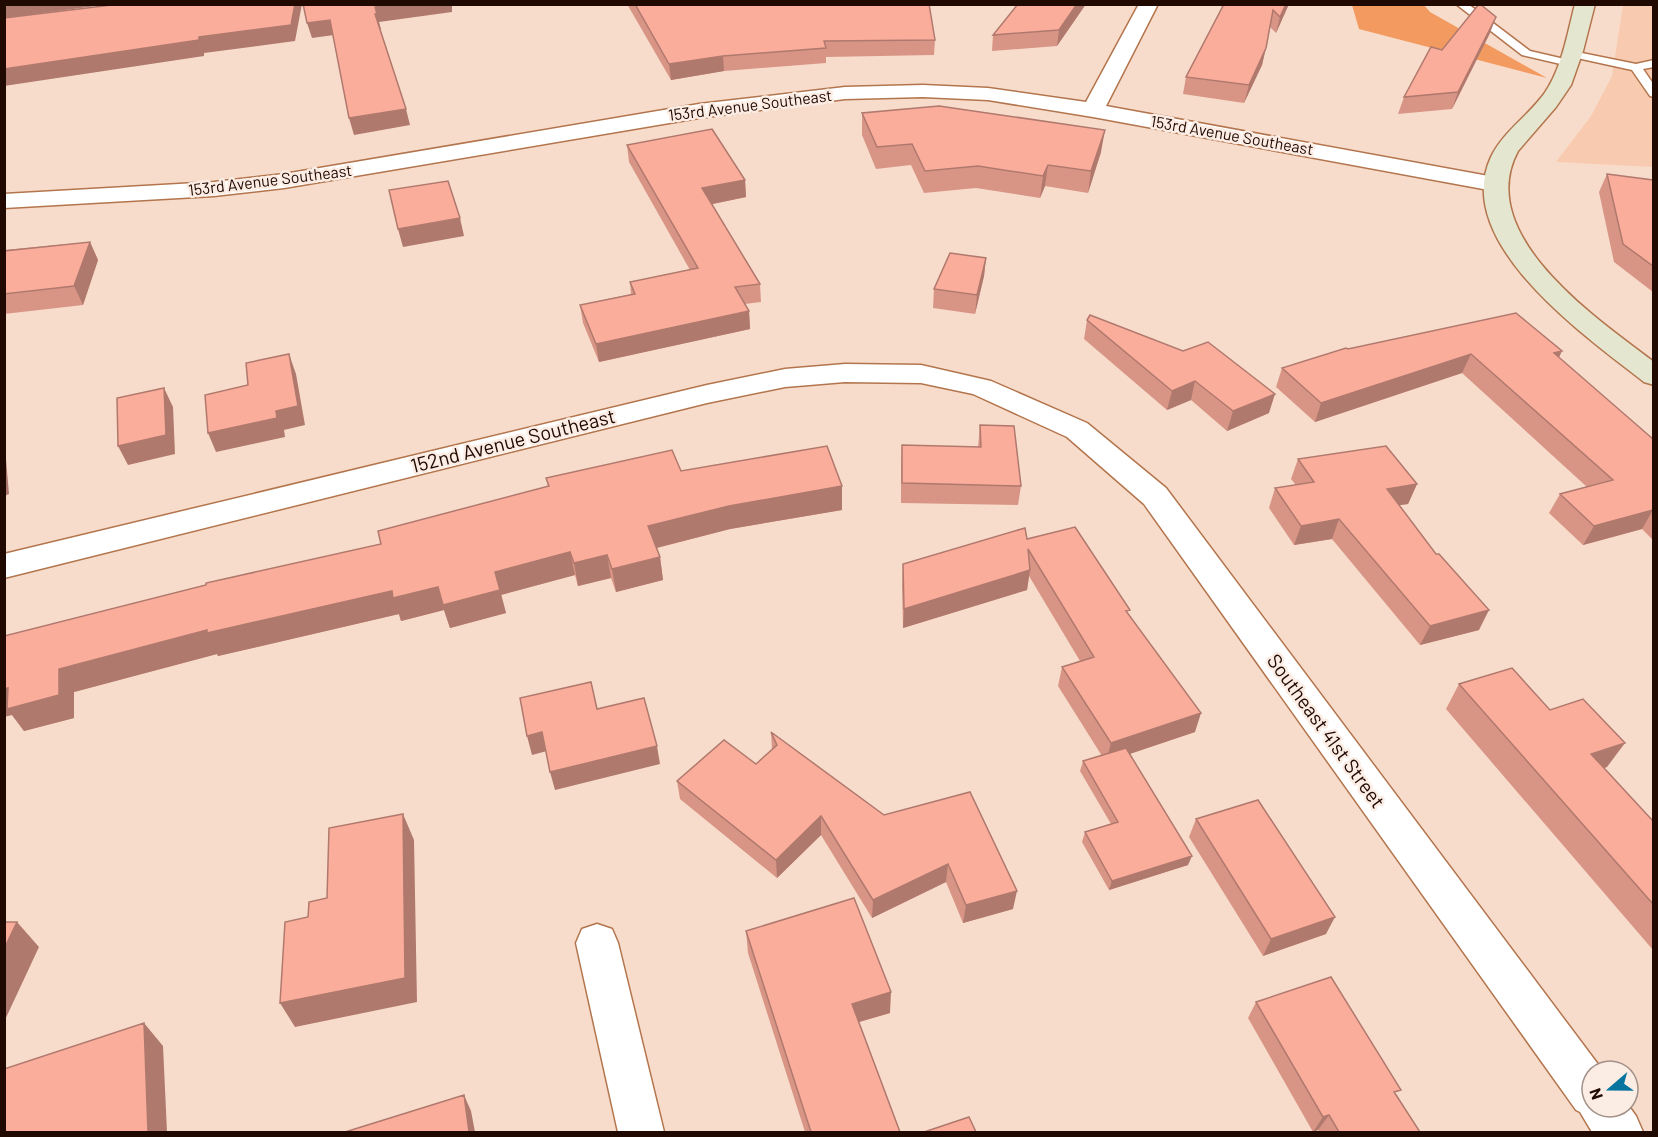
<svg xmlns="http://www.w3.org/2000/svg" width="1658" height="1137" viewBox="0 0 1658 1137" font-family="Barlow,sans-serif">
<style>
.built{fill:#f8cbb0}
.forest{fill:#f29a5f}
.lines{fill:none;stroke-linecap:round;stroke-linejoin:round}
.lane-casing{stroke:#b3754d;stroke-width:3}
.street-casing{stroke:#b3754d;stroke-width:3}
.secondary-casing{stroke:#b3754d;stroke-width:3}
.lane{fill:#fff;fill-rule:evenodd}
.street{fill:#fff;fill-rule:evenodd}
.secondary{fill:#e4e6cf;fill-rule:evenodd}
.wall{fill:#d89586}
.shaded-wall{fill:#b0796d}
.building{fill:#fbad9c;stroke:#b0796d;stroke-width:1.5}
.labels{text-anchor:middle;stroke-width:5;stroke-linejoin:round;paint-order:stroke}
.far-street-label{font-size:16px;fill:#200900;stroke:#fbece4}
.street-label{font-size:20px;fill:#200900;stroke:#fbece4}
</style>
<rect width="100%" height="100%" fill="#f8dccb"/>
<path class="built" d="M 1623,5 L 1653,5 L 1653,167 L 1556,162 L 1591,116 L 1612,76 Z"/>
<path class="forest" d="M 1352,5 L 1424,5 L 1430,12 L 1547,78 L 1359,29 Z"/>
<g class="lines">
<g class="lane-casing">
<path id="lane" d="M 1456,4 L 1468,4 L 1530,51 L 1573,61 L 1575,63 L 1569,66 L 1522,55 Z
M 1572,51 L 1636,64 L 1654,60 L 1654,67 L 1643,69 L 1654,85 L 1654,97 L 1650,96 L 1632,70 L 1568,56 L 1568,52 Z"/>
</g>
<g class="street-casing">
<path id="street" d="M 1139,4 L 1158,4 L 1106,106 L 1494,177 L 1502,179 L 1506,184 L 1502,189 L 1494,191 L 1093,117 L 988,100 L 923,97 L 845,99 L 699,118 L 284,188 L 214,196 L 4,208 L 4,194 L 214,182 L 284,174 L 699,104 L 845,87 L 923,85 L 988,88 L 1086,102 Z
M 845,364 L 921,365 L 991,381 L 1087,423 L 1166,488 L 1603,1071 L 1592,1071 L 1592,1107 L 1628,1107 L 1628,1105 L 1636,1116 L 1643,1132 L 1592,1132 L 1580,1112 L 1576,1110 L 1144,504 L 1067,437 L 973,394 L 921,383 L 845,382 L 785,387 L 707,403 L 4,578 L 4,554 L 707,385 L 785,369 Z
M 597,924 L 612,929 L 618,943 L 664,1132 L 618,1132 L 576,943 L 582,929 Z"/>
</g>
<g class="secondary-casing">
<path id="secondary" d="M 1575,4 L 1595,4 L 1583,51 L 1571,85 L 1556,107 L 1518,151 C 1473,235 1597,319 1654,362 L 1654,385 L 1644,382 C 1587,337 1451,243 1491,157 C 1503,132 1528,116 1544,94 C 1562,68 1567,35 1575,4 Z"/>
</g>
<use href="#lane" class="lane"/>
<use href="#street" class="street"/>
<use href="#secondary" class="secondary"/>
</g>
<path class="wall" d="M 627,4 L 929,4 L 935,40 L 934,55 L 826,57 L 826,63 L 724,71 L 671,80 Z
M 1086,4 L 1057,46 L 992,51 L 993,35 Z
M 1224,4 L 1289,4 L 1276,33 L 1270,27 L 1262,65 L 1244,103 L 1183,94 L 1186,77 Z
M 1490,33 L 1452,109 L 1398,114 L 1404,97 L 1442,50 Z
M 862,113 L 1101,152 L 1088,193 L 1045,186 L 1040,198 L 976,188 L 924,193 L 911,165 L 876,169 L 862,135 Z
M 627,145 L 745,180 L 746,197 L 712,204 L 760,284 L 761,302 L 745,304 L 749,311 L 750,329 L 599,362 L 583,323 L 580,305 L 631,294 L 630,282 L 690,270 L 629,162 Z
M 1607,174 L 1653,180 L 1653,292 L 1614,262 L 1599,192 Z
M 90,242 L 98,260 L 83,305 L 4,314 L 4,250 Z
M 986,258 L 984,276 L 975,314 L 933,308 L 934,289 Z
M 1087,320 L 1269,413 L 1227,431 L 1191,400 L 1167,410 L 1084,339 Z
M 1348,349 L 1559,358 L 1653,439 L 1653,540 L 1642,529 L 1583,545 L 1549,513 L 1560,494 L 1587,487 L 1462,373 L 1315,422 L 1276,387 L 1282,368 Z
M 980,425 L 1021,486 L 1018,505 L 901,503 L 901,464 L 902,445 L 978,447 Z
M 1298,459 L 1417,484 L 1408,504 L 1399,505 L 1479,630 L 1420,645 L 1332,539 L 1294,545 L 1269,508 L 1275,488 L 1296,485 L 1291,479 Z
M 681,471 L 842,486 L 842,510 L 730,529 L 657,548 L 660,557 L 663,580 L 616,592 L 611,578 L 578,586 L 575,575 L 501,595 L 506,613 L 450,628 L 444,610 L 401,621 L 399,614 L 218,656 L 217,654 L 74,692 L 74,718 L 24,731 L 12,715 L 381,544 L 548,487 L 546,478 Z
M 1027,539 L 1129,614 L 1195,732 L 1129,754 L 1188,865 L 1109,890 L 1082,842 L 1085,832 L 1111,824 L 1080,771 L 1083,761 L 1102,756 L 1058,686 L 1062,667 L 1080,661 L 1029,576 L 1027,590 L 903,628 L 902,584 L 903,564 Z
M 1459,684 L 1550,710 L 1607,767 L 1604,768 L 1653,821 L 1653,950 L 1446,709 Z
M 771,732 L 1013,909 L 963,923 L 946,882 L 872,918 L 821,835 L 777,878 L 680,799 L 677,781 L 756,764 L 772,750 Z
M 1196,819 L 1326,934 L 1263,956 L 1189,837 Z
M 746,931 L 890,1013 L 859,1022 L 900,1132 L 805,1132 L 748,953 Z
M 1256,1002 L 1397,1095 L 1420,1132 L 1320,1132 L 1318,1130 L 1313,1132 L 1248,1018 Z"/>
<path class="shaded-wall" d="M 4,4 L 111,4 L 4,18 Z
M 295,4 L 302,4 L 295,41 L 204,53 L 204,56 L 4,86 L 4,69 L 199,37 Z
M 392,4 L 452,4 L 452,12 L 379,22 L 381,29 L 379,29 L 375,14 L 375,7 Z
M 1077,4 L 1086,4 L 1057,46 L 1059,30 Z
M 1286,4 L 1289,4 L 1276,33 L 1280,17 Z
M 1496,17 L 1490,33 L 1452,109 L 1458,92 Z
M 330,20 L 334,35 L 312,38 L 307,23 Z
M 1266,48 L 1262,65 L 1244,103 L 1249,85 Z
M 723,56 L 724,71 L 671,80 L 669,64 Z
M 406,109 L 410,125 L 354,135 L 349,118 Z
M 1105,130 L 1101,152 L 1088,193 L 1091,171 Z
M 1048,165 L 1045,186 L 1040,198 L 1043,176 Z
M 745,180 L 746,197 L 703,206 L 702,188 Z
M 460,218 L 464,236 L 403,247 L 398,229 Z
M 90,242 L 98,260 L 83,305 L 74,286 Z
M 986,258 L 984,276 L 975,314 L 977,295 Z
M 749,311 L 750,329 L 599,362 L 596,344 Z
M 1562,351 L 1553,370 L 1554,353 Z
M 289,354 L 296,374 L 305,425 L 284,430 L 285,437 L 216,452 L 208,433 L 276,411 Z
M 1471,354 L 1462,373 L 1315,422 L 1321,403 Z
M 1195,381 L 1191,400 L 1167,410 L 1172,391 Z
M 164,388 L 173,407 L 175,454 L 128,465 L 118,446 Z
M 1275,394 L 1269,413 L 1227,431 L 1233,411 Z
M 4,456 L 6,459 L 9,494 L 4,496 Z
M 1417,484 L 1408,504 L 1379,508 L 1387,489 Z
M 842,486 L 842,510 L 730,529 L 652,549 L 648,526 L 729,506 Z
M 1653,510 L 1642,529 L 1583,545 L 1594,526 Z
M 1339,519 L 1332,539 L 1294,545 L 1301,526 Z
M 570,552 L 575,575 L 501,595 L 495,572 Z
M 607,555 L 611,578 L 578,586 L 574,563 Z
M 660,557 L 663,580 L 616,592 L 612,569 Z
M 1030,570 L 1027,590 L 903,628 L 904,609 Z
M 438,587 L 500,590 L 506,613 L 450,628 L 444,610 L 401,621 L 399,614 L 218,656 L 217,654 L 74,692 L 74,718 L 24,731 L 12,715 L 4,717 L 4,689 L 59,669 L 207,630 L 392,591 Z
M 1489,610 L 1479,630 L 1420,645 L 1430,626 Z
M 1201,713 L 1195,732 L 1106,762 L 1111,743 Z
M 542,732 L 547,751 L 532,755 L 527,736 Z
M 1625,743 L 1607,767 L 1574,778 L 1591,754 Z
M 657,746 L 660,764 L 555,790 L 550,772 Z
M 403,814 L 414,840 L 417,1002 L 295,1027 L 280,1003 Z
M 821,816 L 821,835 L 777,878 L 776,860 Z
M 1192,856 L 1188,865 L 1109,890 L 1112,881 Z
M 948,864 L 946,882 L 872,918 L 873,900 Z
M 1017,891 L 1013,909 L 963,923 L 966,905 Z
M 1335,917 L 1326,934 L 1263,956 L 1271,939 Z
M 17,922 L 39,947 L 4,1022 L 4,949 Z
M 891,992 L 890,1013 L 852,1024 L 852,1004 Z
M 144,1023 L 163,1046 L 167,1132 L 148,1132 Z
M 464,1095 L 471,1111 L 475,1132 L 469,1132 Z
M 1329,1115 L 1318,1130 L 1313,1132 L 1323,1117 Z"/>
<path class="building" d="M 120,4 L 295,4 L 291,25 L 199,37 L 199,40 L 4,69 L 4,18 Z
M 303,4 L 392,4 L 375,7 L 377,14 L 375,14 L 406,109 L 349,118 L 330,20 L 307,23 Z
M 635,4 L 929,4 L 935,40 L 824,41 L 826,48 L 723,56 L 669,64 Z
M 1018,4 L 1077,4 L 1059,30 L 993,35 Z
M 1224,4 L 1286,4 L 1280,17 L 1273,10 L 1266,48 L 1249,85 L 1186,77 Z
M 1479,4 L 1480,4 L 1496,17 L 1458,92 L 1404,97 L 1431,47 L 1442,50 Z
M 939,106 L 1105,130 L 1091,171 L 1048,165 L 1043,176 L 978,166 L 925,171 L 912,144 L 877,147 L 862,113 Z
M 712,129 L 745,180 L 702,188 L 760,284 L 735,287 L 749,311 L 596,344 L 580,305 L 635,294 L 630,282 L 698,268 L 627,145 Z
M 1607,174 L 1653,180 L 1653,266 L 1623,244 Z
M 448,181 L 460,218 L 398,229 L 389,190 Z
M 90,242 L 74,286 L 4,294 L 4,251 Z
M 950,253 L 986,258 L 977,295 L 934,289 Z
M 1516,313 L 1562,351 L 1554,353 L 1653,439 L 1653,510 L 1594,526 L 1560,494 L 1613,480 L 1471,354 L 1321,403 L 1282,368 L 1346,348 L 1348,349 Z
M 1090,315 L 1183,351 L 1208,342 L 1275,394 L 1233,411 L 1195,381 L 1172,391 L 1087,320 Z
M 289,354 L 298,406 L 276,411 L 277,418 L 208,433 L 205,395 L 248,385 L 246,363 Z
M 164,388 L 166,435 L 118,446 L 117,398 Z
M 980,425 L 1014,426 L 1021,486 L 902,483 L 902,445 L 981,447 Z
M 827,446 L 842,486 L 729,506 L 648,526 L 660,557 L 612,569 L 607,555 L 574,563 L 570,552 L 495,572 L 500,590 L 443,605 L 438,587 L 393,598 L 392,591 L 207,633 L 207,630 L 59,669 L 59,695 L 7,709 L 8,688 L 4,689 L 4,636 L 206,585 L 206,583 L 381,544 L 378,531 L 549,486 L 546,478 L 672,450 L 681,471 Z
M 1386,446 L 1417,484 L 1387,489 L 1436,554 L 1439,554 L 1489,610 L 1430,626 L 1339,519 L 1301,526 L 1275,488 L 1314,482 L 1298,459 Z
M 1075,527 L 1130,610 L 1126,611 L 1201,713 L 1111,743 L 1062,667 L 1094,657 L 1028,549 L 1030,570 L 904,609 L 903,564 L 1025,528 L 1027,539 Z
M 1512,668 L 1550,710 L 1583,699 L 1625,743 L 1591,754 L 1653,821 L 1653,904 L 1459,684 Z
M 591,682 L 597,709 L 644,698 L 657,746 L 550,772 L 542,732 L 527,736 L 520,698 Z
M 771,732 L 884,815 L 970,792 L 1017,891 L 966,905 L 948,864 L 873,900 L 821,816 L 776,860 L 677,781 L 724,740 L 756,764 L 777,745 Z
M 1126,748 L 1192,856 L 1112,881 L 1085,832 L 1118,822 L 1083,761 Z
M 1258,800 L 1335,917 L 1271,939 L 1196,819 Z
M 403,814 L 405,978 L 280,1003 L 285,922 L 308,917 L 309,902 L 327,898 L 329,828 Z
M 854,898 L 891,992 L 852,1004 L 900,1132 L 811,1132 L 746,931 Z
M 4,922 L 17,922 L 4,949 Z
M 1331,977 L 1401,1090 L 1394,1092 L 1420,1132 L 1339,1132 L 1329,1115 L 1323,1117 L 1256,1002 Z
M 144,1023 L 148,1132 L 4,1132 L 4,1069 Z
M 464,1095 L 469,1132 L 345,1132 Z
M 969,1117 L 976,1132 L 924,1132 Z"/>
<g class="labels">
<g class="far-street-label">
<text transform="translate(750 105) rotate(-7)" y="6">153rd Avenue Southeast</text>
<text transform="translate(1232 135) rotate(10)" y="6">153rd Avenue Southeast</text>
<text transform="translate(270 180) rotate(-7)" y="6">153rd Avenue Southeast</text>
</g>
<g class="street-label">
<text transform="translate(513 441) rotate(-14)" y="7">152nd Avenue Southeast</text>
<text transform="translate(1326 731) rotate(54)" y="7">Southeast 41st Street</text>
</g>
</g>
<rect width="1658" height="1137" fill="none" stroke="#200900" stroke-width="12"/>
<g transform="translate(1610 1089) rotate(250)"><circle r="28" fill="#fbece4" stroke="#a39189" stroke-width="1.5"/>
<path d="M0-4.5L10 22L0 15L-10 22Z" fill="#05759f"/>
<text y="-9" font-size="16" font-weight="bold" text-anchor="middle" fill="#200900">N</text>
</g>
</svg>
